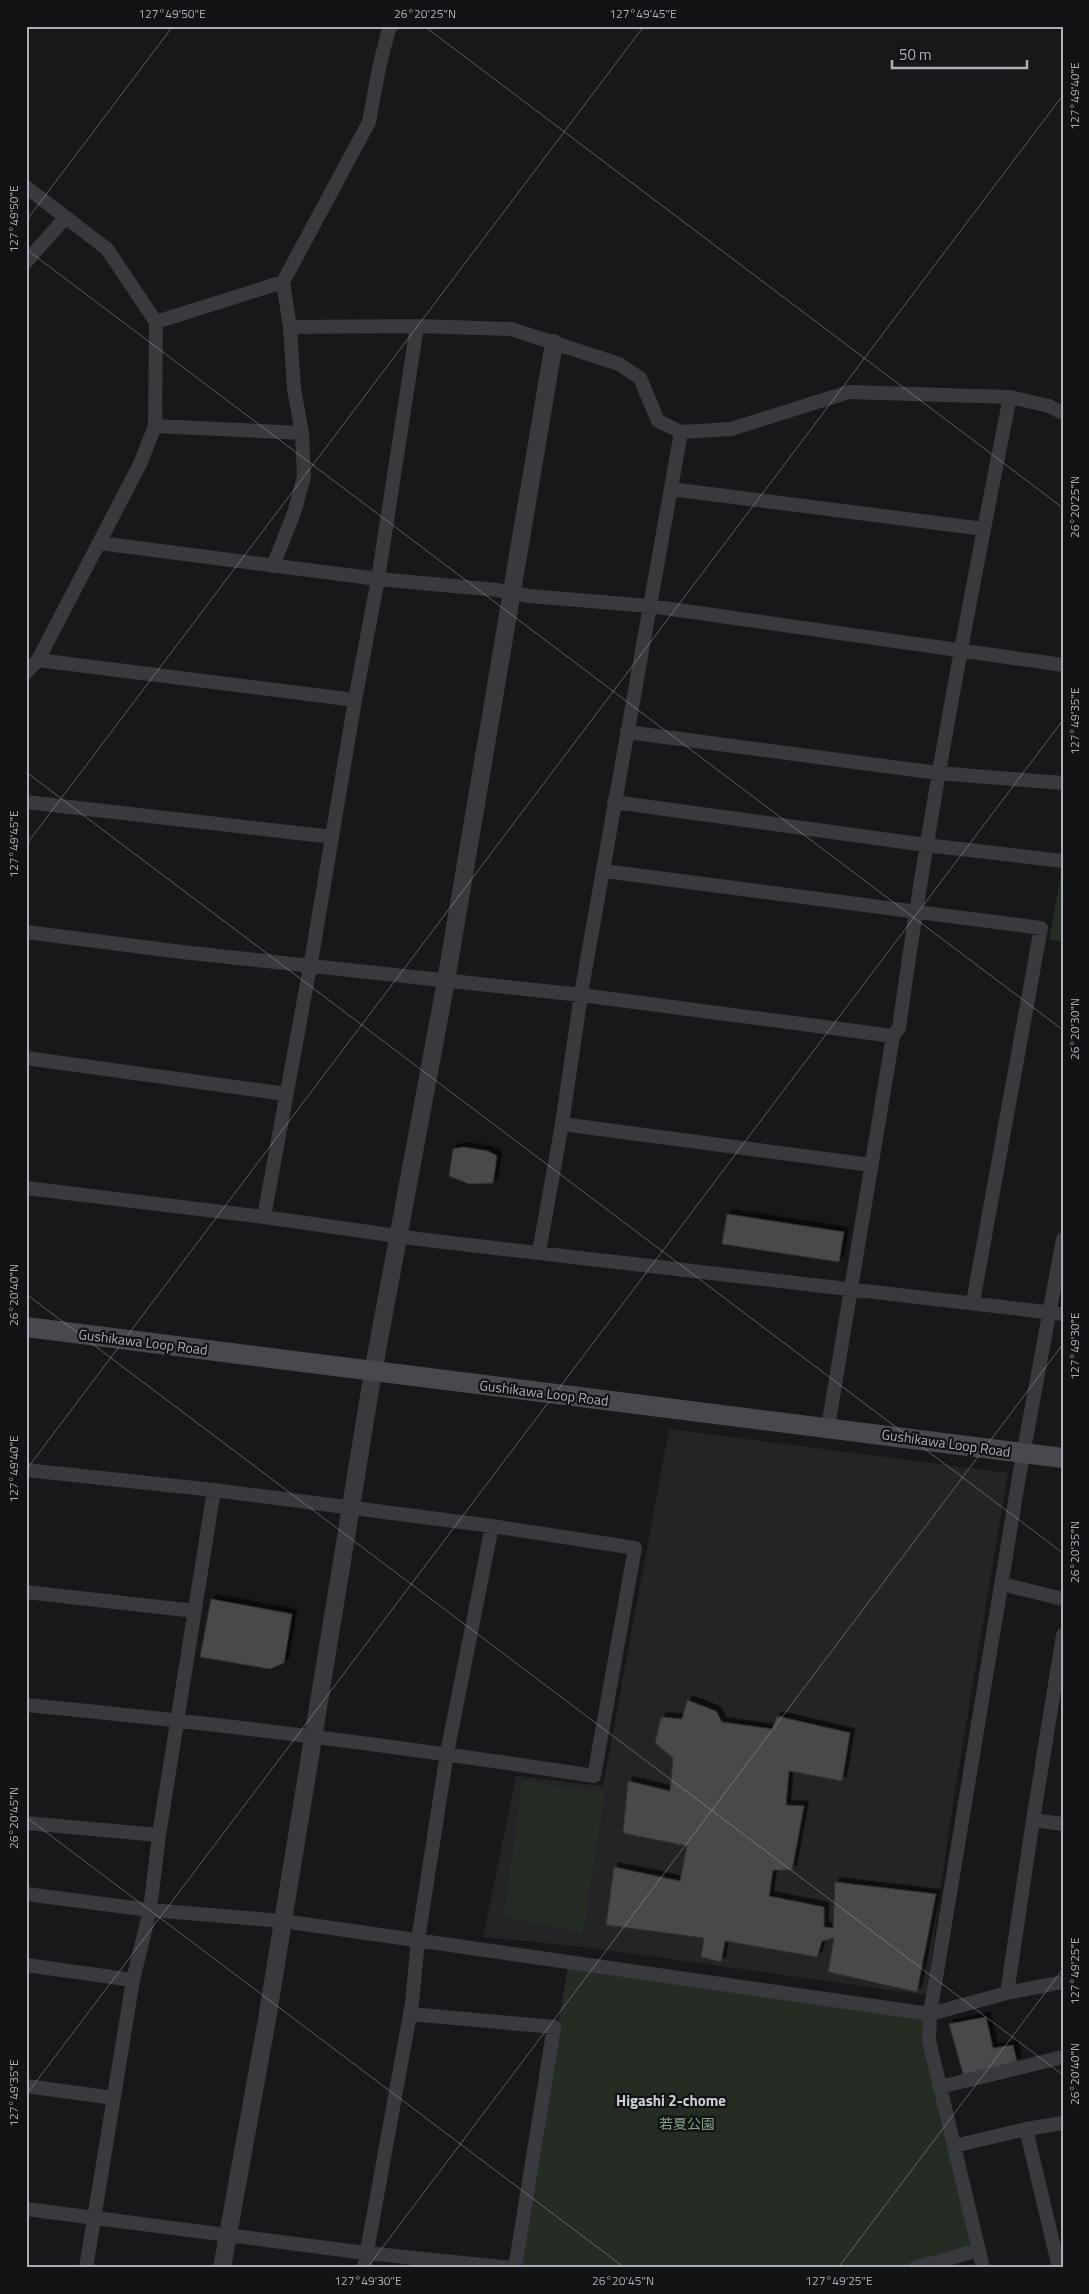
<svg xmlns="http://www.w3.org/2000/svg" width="1089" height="2294" viewBox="0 0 1089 2294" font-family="'Titillium Web','Noto Sans JP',sans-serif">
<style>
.built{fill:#242426}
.green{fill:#242c24}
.building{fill:#47484c;stroke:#323235;filter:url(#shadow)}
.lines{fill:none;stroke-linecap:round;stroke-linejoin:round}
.minor{stroke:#393a3e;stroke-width:14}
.tertiary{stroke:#393a3e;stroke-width:18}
.secondary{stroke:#47494e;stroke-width:20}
.ticks{fill:none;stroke:#abb0b8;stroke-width:1;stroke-opacity:0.45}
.labels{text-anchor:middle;stroke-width:4.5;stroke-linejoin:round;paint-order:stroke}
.street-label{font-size:14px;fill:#abb0b8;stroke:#121314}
.park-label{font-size:14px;fill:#85a183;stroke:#121314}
.neighbourhood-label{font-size:15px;font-weight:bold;fill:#cbcfd4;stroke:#121314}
.neatline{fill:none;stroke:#abb0b8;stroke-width:2}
.ticks-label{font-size:12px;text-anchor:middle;fill:#abb0b8}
</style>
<defs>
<filter id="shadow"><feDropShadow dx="4.5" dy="-4.5" stdDeviation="0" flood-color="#0009"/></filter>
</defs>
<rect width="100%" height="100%" fill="#171819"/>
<path class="built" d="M 669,1429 L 1008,1473 L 950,1822 L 926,1995 L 585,1947 L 483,1937 L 516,1776 L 603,1786 Z"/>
<path class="green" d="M 1063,863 L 1063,942 L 1049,940 Z
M 522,1780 L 605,1793 L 583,1933 L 504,1917 Z
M 569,1962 L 930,2014 L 979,2250 L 915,2268 L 515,2268 Z"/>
<path class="building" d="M 463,1147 L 488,1151 L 497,1156 L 493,1183 L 469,1184 L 449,1176 L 453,1149 Z
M 727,1214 L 844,1232 L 839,1262 L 722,1244 Z
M 211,1599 L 292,1614 L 284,1663 L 270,1669 L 200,1657 Z
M 687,1700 L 716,1711 L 722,1722 L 772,1729 L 777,1716 L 850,1733 L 842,1781 L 789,1771 L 786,1805 L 804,1806 L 792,1870 L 773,1870 L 769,1896 L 824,1907 L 824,1927 L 833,1928 L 835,1882 L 936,1894 L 917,1992 L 828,1972 L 834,1938 L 822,1941 L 817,1957 L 725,1941 L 721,1962 L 701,1957 L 704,1938 L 606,1925 L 614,1867 L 680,1881 L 687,1846 L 623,1833 L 628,1781 L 670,1791 L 673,1758 L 655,1743 L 661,1717 L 682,1719 Z
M 986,2017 L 993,2048 L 1013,2045 L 1017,2062 L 964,2077 L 949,2024 Z"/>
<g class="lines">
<path class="minor" d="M 26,187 L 107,249 L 156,322 L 155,426 L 140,464 L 38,660 L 26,673
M 26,262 L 66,217
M 156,322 L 283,282
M 290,327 L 417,326 L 511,329 L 619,364 L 640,378 L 658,421 L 681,432 L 731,429 L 849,392 L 1010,397 L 1049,406 L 1063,413
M 155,426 L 302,433
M 671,489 L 984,529
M 99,543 L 378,579 L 497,590 L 529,596 L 650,606 L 1063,665
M 273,566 L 294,513 L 304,477 L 302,433 L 294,389 L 290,327 L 283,282 L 369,122 L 379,68 L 388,32 L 391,26
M 38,660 L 355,700
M 627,732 L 938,773 L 1063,783
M 26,802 L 332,837
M 614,802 L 926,845 L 1063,861
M 604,871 L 1041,928 L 973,1302
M 26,932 L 182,952 L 581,995 L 893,1036
M 26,1058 L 286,1094
M 562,1124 L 871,1165
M 26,1188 L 264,1217 L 312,956 L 355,700 L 378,579 L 417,326
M 264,1217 L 418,1239 L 1063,1314
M 539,1252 L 562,1124 L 582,988 L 681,432
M 828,1427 L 893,1036 L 899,1028 C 928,817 968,607 1010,397
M 26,1470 L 214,1490 L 159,1835 L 26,1823
M 1002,1584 L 1063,1599
M 26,1592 L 195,1611
M 1063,1635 L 1033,1820 L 1063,1824
M 26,1705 C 216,1723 406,1747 594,1776 L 635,1548 L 492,1526 L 214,1490
M 1033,1820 L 1007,1993 L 1063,1982
M 26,1894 L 150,1910 L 283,1921 L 930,2014 L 1007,1993
M 26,1965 L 133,1980 L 86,2268
M 133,1980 L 150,1910 L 159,1835
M 410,2014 L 554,2027 L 515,2268
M 26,2086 L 114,2098
M 940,2087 L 1063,2057
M 954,2146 L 1026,2129
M 26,2209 L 366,2253 L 512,2268
M 364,2268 L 412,2003 L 418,1940 L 447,1753 L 492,1526
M 915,2268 L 979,2250
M 983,2268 L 929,2040 L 930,2014 L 1020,1471 L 1063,1239
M 1059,2268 L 1026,2129 L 1063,2123"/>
<path class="tertiary" d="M 222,2268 L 266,2025 L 373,1372 L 446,981 L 554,343"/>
<path class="secondary" d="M 26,1327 L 1063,1458"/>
</g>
<path class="ticks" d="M 424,26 L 1063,508M 26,221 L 173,26M 26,249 L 1063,1030M 26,772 L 1063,1553M 26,845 L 644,26M 26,1294 L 1063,2075M 26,1470 L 1063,95M 26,1817 L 625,2268M 26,2095 L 1063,720M 367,2268 L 1063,1344M 838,2268 L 1063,1969"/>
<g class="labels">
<g class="street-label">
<text transform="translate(143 1342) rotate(7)" y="5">Gushikawa Loop Road</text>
<text transform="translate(544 1393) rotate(7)" y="5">Gushikawa Loop Road</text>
<text transform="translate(946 1443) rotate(8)" y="5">Gushikawa Loop Road</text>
</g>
<g class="park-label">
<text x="687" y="2129">若夏公園</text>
</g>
<g class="neighbourhood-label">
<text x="671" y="2106">Higashi 2-chome</text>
</g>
</g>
<rect width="1089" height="2294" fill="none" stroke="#121314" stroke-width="55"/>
<path d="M892 60v8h135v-8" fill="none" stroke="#abb0b8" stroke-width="2.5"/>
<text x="899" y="60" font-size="15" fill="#abb0b8" stroke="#121314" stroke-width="4" paint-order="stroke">50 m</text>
<rect x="28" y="28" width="1034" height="2238" class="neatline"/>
<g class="ticks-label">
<text x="172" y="18">127°49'50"E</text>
<text x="425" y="18">26°20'25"N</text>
<text x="643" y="18">127°49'45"E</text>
<text transform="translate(1075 96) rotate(-90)" y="4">127°49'40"E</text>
<text transform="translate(14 219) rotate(-90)" y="4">127°49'50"E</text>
<text transform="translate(1075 507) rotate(-90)" y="4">26°20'25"N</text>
<text transform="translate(1075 721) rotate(-90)" y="4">127°49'35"E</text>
<text transform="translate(14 844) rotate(-90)" y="4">127°49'45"E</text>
<text transform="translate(1075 1029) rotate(-90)" y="4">26°20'30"N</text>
<text transform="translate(14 1295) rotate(-90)" y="4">26°20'40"N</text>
<text transform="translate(1075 1346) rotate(-90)" y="4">127°49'30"E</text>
<text transform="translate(14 1469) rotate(-90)" y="4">127°49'40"E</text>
<text transform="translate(1075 1552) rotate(-90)" y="4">26°20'35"N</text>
<text transform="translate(14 1818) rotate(-90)" y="4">26°20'45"N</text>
<text transform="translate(1075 1971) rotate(-90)" y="4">127°49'25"E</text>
<text transform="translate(1075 2074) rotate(-90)" y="4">26°20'40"N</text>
<text transform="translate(14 2093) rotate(-90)" y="4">127°49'35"E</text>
<text x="368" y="2285">127°49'30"E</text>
<text x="623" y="2285">26°20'45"N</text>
<text x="839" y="2285">127°49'25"E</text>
</g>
</svg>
